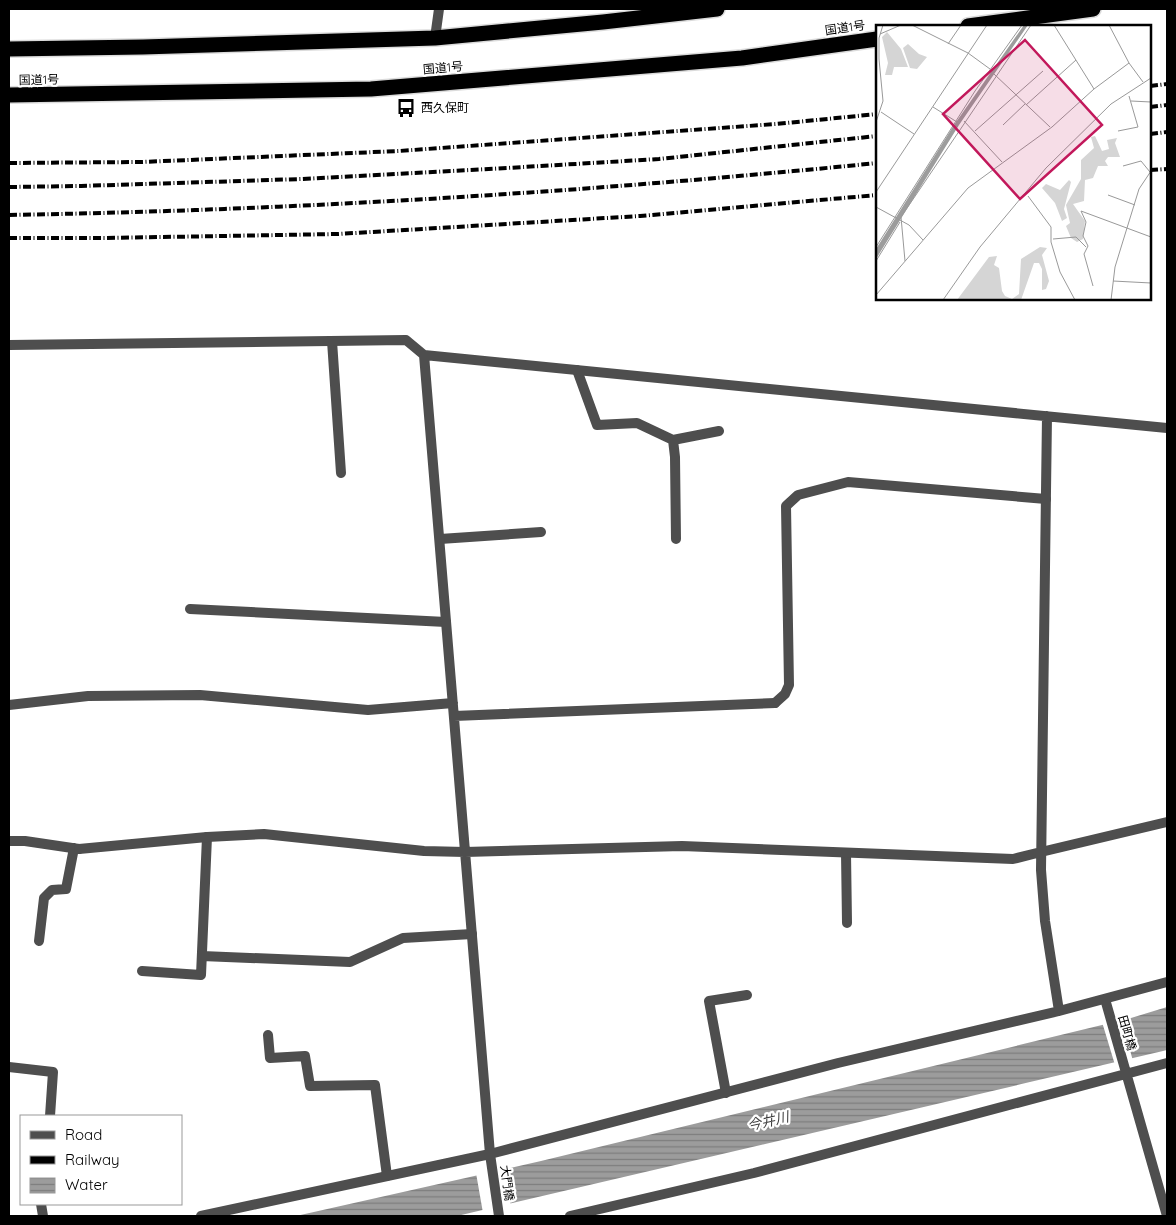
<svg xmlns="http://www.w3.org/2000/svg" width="1176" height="1225" viewBox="0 0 1176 1225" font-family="Quicksand,'Noto Sans JP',sans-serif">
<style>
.water{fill:url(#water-rules)}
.pier{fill:#fff}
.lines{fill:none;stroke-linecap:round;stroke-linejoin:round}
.highway-casing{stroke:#dbdbdb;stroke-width:18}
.lane{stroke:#4e4e4e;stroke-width:10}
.street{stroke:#4e4e4e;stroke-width:10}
.highway{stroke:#000;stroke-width:15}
.rail{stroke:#000;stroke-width:4;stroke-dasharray:8 2.5 1 2.5;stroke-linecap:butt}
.labels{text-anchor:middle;stroke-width:4.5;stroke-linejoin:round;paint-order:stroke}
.street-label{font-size:12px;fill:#000;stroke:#fff}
.poi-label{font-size:12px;fill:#000;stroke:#fff;text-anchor:start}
.water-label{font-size:14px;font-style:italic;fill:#3d3d3d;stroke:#fff}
.inset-road{fill:none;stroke:#999;stroke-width:1}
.view{fill:#c2185b;fill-opacity:0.15;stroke:#c2185b;stroke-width:2.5}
.inset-edge{fill:none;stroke:#000;stroke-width:2.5}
</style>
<defs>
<pattern id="water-rules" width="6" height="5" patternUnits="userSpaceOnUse" patternTransform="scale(1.25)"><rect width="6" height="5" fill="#9c9c9c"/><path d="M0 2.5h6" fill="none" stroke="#7d7d7d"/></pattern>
</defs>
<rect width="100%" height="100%" fill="#fff"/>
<path class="water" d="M 1167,1007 L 1167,1050 L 1163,1051 L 457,1216 L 296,1216 L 541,1161 L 1131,1018 Z"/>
<path class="pier" d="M 1121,1018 L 1133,1061 L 1115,1065 L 1102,1022 Z
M 505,1166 L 511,1207 L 483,1213 L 476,1173 Z"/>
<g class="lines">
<g class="highway-casing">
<path id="highway" d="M 968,26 L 1093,9
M 9,49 L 143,47 L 435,38 L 603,22 L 717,9
M 9,95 L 371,89 L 742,58 L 877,39"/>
</g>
<path class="lane" d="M 435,38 L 439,9
M 332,341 L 341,473
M 577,370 L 597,425 L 637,423 L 673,440 L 675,457 L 676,539
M 673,440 L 719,431
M 440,539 L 541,532
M 190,609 L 446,622
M 775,703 L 785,694 L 789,685 L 786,506 L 798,495 L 848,482 L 1046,499
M 9,841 L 25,841 L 79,849
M 1041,852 L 1167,822
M 846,853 L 847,923
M 39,941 L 44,898 L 52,890 L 66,889 L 74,848
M 202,956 L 350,962 L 403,938 L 472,934
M 142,971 L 201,975 L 207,837
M 268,1035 L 270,1058 L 305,1056 L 310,1086 L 375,1085 L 387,1176
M 9,1067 L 53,1072 L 50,1116
M 726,1093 L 709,1001 L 747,995
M 41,1204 L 43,1216"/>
<path class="street" d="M 9,345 L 406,340 L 424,355 L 1167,428
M 424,355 L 490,1154 L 499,1216
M 1047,416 L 1041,870 L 1045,921 L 1059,1011
M 9,705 L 88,696 L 200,695 L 368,710 L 453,703
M 454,716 L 775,703
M 79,849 L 207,837 L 264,834 L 424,851 L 465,852 L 682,846 L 1013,859 L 1041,852
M 1105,999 L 1167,1216
M 201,1216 L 490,1154 L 838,1063 L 1059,1011 L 1167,982
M 570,1216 L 754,1173 L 1167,1063"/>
<use href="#highway" class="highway"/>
<path class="rail" d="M 1150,86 L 1167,84
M 1150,107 L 1167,105
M 1150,134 L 1167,132
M 9,163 L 142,162 L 399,151 L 776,124 L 877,114
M 1150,170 L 1167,169
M 9,187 L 81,186 L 302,179 L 507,168 L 659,159 L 877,136
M 9,215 C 299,210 589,192 877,163
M 9,238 L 105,238 L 338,234 L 640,216 L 877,195"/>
</g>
<defs>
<g id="bus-bare" transform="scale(1.5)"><path d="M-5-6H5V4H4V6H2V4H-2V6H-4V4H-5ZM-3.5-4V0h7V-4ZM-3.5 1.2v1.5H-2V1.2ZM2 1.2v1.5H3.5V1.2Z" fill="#000" stroke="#fff" stroke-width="2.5" paint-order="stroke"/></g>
</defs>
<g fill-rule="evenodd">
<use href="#bus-bare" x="406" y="108"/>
</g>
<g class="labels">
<g class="street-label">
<text transform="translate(845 28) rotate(-8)" y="4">国道1号</text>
<text transform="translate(443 68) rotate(-5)" y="4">国道1号</text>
<text transform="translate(39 80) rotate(-1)" y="4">国道1号</text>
<text transform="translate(1127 1033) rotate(74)" y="4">田町橋</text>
<text transform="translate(507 1183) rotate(82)" y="4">大門橋</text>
</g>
<g class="poi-label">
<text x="421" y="112">西久保町</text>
</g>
<g class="water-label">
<text transform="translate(768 1121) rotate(-13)" y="5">今井川</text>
</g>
</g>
<g transform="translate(876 25)">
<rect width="275" height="275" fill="#fff"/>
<path d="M 219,111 L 226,126 L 233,124 L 231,115 L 241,113 L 239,118 L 244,132 L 232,132 L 229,136 L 232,141 L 222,141 L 217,153 L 209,155 L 208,176 L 197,179 L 209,196 L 207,214 L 201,217 L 195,213 L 190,201 L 194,198 L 190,180 L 205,154 L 205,135 L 218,123 L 215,112 ZM 164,222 L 171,223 L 166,230 L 173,256 L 170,264 L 166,265 L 166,244 L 163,238 L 158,238 L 145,275 L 81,275 L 113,232 L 121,231 L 118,240 L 123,243 L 126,266 L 129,271 L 136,274 L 143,269 L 145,234 Z" fill="#d5d5d5"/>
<path d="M 11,7 L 25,24 L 32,42 L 18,42 L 16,50 L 9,50 L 12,38 L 6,12 ZM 32,19 L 43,29 L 51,32 L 41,44 L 34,43 L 27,23 ZM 193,155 L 195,157 L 188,184 L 191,193 L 186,196 L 179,178 L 166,163 L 170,159 L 184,165 Z" fill="#d5d5d5"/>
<path d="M 148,0 L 152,0 L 83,100 L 0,234 L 0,224 L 78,100 Z" fill="#9c9c9c"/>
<path class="inset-road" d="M 36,0 L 92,28 L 114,44M 178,0 L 218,64M 233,0 L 253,38 L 267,57M 4,9 L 25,0M 72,19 L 85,0M 118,49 L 174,102M 255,76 L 275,77M 150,80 L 200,35M 57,82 L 81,97M 5,87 L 38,109M 88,96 L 126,137M 0,97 L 7,76 L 3,34 L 3,13 L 7,0M 127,100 L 149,79M 99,106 L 167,46M 242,106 L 262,102 L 253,71M 247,141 L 265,136 L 274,147M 0,167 L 111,0M 232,170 L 259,180M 152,171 L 175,202 L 175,217 L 184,247 L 199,275M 0,182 L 33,200 L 47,215M 177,214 L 200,212 L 210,222M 0,222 L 99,66 L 146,0M 0,236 L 24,197M 29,236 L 25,192 L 155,0M 237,256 L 275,258M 217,261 L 208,229 L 212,221 L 207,211 L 210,197 L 205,186 L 275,212M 0,270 L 92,163 L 176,102 L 218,64 L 253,38M 67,275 L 104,222 L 170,143 L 235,79 L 275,53M 235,275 L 239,242 L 263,164 L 275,146"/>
<path class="view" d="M 149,15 L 226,100 L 144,174 L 67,89 Z"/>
<rect width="275" height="275" class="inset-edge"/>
</g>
<rect width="1176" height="1225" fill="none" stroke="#000000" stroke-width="20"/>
<rect x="20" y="1115" width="162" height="90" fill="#ffffff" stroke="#999999"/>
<rect x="30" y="1131" width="25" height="8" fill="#4e4e4e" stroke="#999999"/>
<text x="65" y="1140" font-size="15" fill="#000000">Road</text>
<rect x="30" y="1156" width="25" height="8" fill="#000000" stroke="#999999"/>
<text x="65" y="1165" font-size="15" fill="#000000">Railway</text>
<rect x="30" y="1178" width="25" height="15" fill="url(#water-rules)" stroke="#999999"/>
<text x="65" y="1190" font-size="15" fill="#000000">Water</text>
</svg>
